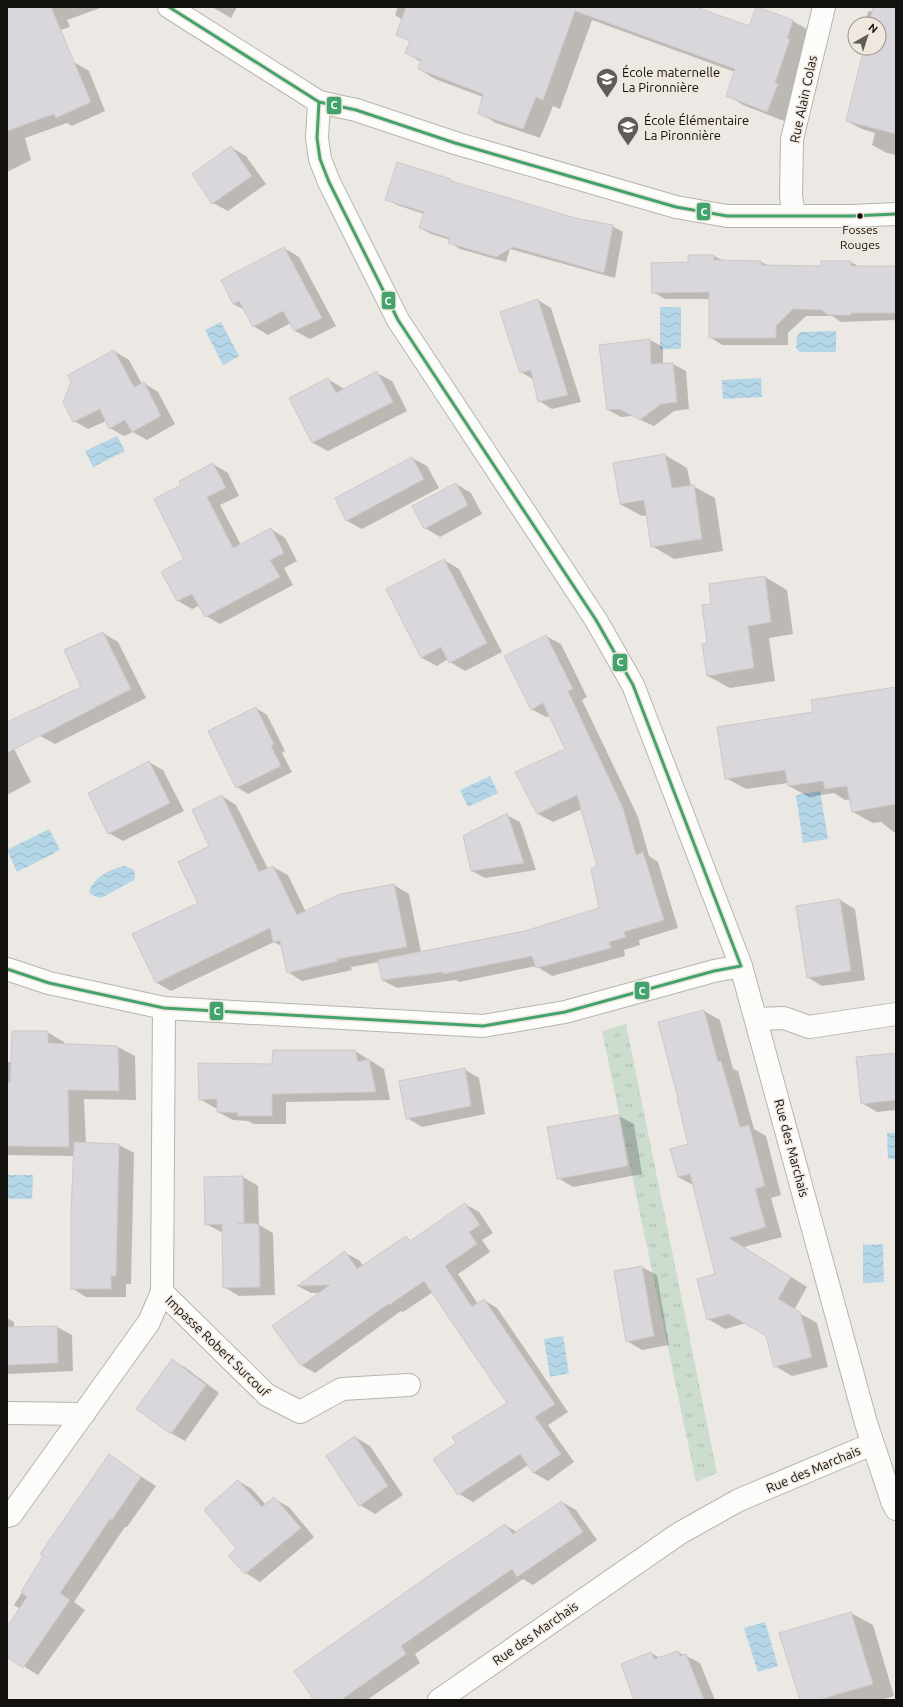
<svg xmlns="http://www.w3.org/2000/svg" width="903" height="1707" viewBox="0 0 903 1707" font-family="Ubuntu,sans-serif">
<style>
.grass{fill:url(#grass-tufts)}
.water{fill:url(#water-waves)}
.shadow{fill:#0003}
.building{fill:#d9d6dc;stroke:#ccc9c9}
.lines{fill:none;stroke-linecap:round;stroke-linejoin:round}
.minor-casing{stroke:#b7b4b0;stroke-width:24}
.minor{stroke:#fcfcfb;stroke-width:22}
.bus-1-casing{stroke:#f0e8df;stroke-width:6}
.bus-1{stroke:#44a36d;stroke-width:3}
.bus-dot{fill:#13110e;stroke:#f0e8df;stroke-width:1.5}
.labels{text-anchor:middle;stroke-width:3;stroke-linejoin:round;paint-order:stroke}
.bus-label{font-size:12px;fill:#13110e;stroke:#f0e8df}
.poi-label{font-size:13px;fill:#13110e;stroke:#f0e8df;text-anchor:start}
.street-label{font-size:13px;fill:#13110e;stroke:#f0e8df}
.line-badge{stroke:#f0e8df;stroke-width:1.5}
.badge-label{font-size:11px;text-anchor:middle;font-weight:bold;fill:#fff}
</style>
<defs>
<pattern id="grass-tufts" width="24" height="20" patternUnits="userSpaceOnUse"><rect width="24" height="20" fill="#ccddcf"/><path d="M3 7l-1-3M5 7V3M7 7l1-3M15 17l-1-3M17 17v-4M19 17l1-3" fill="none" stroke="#aebdb1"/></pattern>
<pattern id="water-waves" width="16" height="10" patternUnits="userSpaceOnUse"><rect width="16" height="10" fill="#b4d6e7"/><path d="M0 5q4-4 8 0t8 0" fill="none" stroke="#9ab7c5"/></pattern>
</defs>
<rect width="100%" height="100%" fill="#ece8e3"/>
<path class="grass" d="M 626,1024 L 717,1473 L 696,1482 L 602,1031 Z"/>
<path class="water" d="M 660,307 L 681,307 L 681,349 L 660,349 Z
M 221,322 L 239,356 L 223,365 L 205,330 Z
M 836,331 L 836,352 L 800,352 L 796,348 L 797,336 L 800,332 Z
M 761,378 L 762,397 L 723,399 L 722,380 Z
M 117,436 L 125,451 L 93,467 L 85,451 Z
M 490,776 L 498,793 L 468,807 L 460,790 Z
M 820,791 L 828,839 L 803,843 L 796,795 Z
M 49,829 L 60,850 L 17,872 L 7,850 Z
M 125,866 L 134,870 L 135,876 L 134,880 L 101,898 L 94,896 L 89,892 C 94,877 110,869 125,866 Z
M 887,1133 L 896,1133 L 896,1159 L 888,1159 Z
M 7,1175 L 33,1175 L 32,1199 L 7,1199 Z
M 883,1244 L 884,1282 L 863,1283 L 863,1245 Z
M 563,1336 L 569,1373 L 550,1377 L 544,1339 Z
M 765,1622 L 778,1666 L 758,1672 L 744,1628 Z"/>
<path class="shadow" d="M 7,7 L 103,7 L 67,20 L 70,27 L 7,47 Z
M 212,7 L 237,7 L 231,18 Z
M 398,7 L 693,7 L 750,27 L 756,8 L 793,21 L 810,31 L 806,50 L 791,93 L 794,95 L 784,121 L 743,105 L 727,95 L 735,72 L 592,20 L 560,109 L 553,106 L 540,138 L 496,123 L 479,113 L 483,97 L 435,79 L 419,69 L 421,62 L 406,53 L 411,42 L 398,34 L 403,20 L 395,15 Z
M 875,7 L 896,7 L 896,155 L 887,153 L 872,145 L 875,133 L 862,129 L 847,121 L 865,48 L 879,48 L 879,24 L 865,24 L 868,12 L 874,10 Z
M 74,62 L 89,71 L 105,111 L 72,126 L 67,123 L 25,138 L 31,160 L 7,172 L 7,85 Z
M 232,148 L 246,156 L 266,184 L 228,211 L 213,203 Z
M 451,180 L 459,185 L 575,219 L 612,226 L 623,232 L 615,278 L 510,249 L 506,262 L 460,249 L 449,242 L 450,240 L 431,234 L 420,228 L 424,214 L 397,205 L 386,199 Z
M 284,248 L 299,257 L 336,326 L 310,339 L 295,331 L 291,323 L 268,335 L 253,326 L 245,310 L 233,304 Z
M 714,256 L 724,261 L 761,262 L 770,266 L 822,267 L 822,262 L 851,262 L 860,267 L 896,267 L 896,320 L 841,322 L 832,316 L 806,316 L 788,333 L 788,345 L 722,345 L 710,337 L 710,299 L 665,299 L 653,292 L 689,263 Z
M 538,300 L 551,308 L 581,402 L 552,409 L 539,401 L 534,380 L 521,372 Z
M 650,340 L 663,347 L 663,364 L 673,364 L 686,371 L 689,409 L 674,411 L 654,426 L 632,416 L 621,417 L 608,410 L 601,346 Z
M 114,351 L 129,360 L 142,384 L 144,383 L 158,392 L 175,424 L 147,440 L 133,432 L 124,436 L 110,428 L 106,421 L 88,429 L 74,421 Z
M 377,373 L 392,381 L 407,411 L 328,451 L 313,443 L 290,399 L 328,379 L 344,389 Z
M 665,455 L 687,468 L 691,486 L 693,486 L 715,498 L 723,551 L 674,559 L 652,546 L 648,515 L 642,516 L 620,504 Z
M 412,458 L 427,466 L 439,488 L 362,529 L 347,521 L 336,498 Z
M 213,464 L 228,473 L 239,496 L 220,505 L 241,545 L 271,529 L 285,538 L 297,561 L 284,568 L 293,585 L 220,624 L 206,616 L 200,605 L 192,609 L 178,601 L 163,572 L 186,560 L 182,486 Z
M 456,484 L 471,493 L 482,514 L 440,537 L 425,528 Z
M 444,560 L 459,569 L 502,652 L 465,671 L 450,662 L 448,659 L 437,666 L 422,658 L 387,590 Z
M 765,577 L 787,590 L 793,634 L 769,638 L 775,681 L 730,688 L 708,676 L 708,644 L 712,605 L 710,585 Z
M 103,633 L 118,642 L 146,698 L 55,744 L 40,736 L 82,688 Z
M 546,636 L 561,644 L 587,697 L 582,700 L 638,817 L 649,856 L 658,862 L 678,928 L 639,940 L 640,945 L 624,950 L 625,956 L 552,976 L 536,966 L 459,982 L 456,980 L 397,988 L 382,980 L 379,962 L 351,967 L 352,970 L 302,981 L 288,972 L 283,947 L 274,942 L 171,991 L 157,983 L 200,903 L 222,796 L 236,805 L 268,869 L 273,867 L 288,875 L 306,912 L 394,885 L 409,894 L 421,952 L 525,932 L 600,908 L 599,867 L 582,809 L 553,822 L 538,814 L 516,773 L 566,749 L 550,716 L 546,717 L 531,709 L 505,656 Z
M 896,688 L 896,837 L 895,833 L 881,822 L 873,823 L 853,812 L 851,799 L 845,800 L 834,793 L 809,797 L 789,786 L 788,783 L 746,789 L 726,778 L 814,713 Z
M 256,708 L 267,715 L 285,751 L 282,753 L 292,772 L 248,794 L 237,787 Z
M 7,742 L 12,745 L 31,782 L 7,795 Z
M 149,762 L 163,770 L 184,811 L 123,841 L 109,833 Z
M 507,815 L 520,822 L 536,870 L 485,878 L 472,871 Z
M 840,900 L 855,909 L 865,980 L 822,986 L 807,977 Z
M 704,1011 L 720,1020 L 733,1069 L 738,1071 L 754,1129 L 766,1136 L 781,1195 L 771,1198 L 782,1237 L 744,1247 L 807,1287 L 794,1310 L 817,1323 L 828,1367 L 792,1376 L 775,1366 L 767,1335 L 746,1323 L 725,1329 L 708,1319 L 717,1275 L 693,1185 L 678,1177 L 690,1145 Z
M 47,1032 L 64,1042 L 64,1045 L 118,1047 L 135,1056 L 136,1100 L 84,1099 L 86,1144 L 119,1145 L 134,1153 L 131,1284 L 126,1284 L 126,1297 L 86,1297 L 72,1288 L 74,1156 L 7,1155 L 7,1062 L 12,1062 Z
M 355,1051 L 384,1069 L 390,1100 L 286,1102 L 286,1124 L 254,1124 L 248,1121 L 233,1120 L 218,1112 L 218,1108 L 215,1108 L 200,1099 L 273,1065 Z
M 896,1054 L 896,1110 L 877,1112 L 862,1103 Z
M 464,1069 L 479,1078 L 485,1114 L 422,1127 L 407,1118 Z
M 619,1116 L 634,1124 L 642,1174 L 573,1187 L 558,1178 Z
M 243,1177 L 258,1186 L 259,1225 L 273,1233 L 275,1295 L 239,1296 L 224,1287 L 223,1233 L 206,1224 L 205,1178 Z
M 465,1204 L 479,1212 L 493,1233 L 482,1240 L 490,1252 L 458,1274 L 478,1304 L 484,1300 L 497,1308 L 568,1412 L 548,1425 L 574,1462 L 548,1481 L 534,1473 L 528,1465 L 473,1502 L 459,1494 L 457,1443 L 508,1403 L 433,1292 L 403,1312 L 401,1311 L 315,1373 L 301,1365 L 320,1293 L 311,1293 L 298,1286 L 345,1253 L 359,1260 L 363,1266 L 406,1237 L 412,1241 Z
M 642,1267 L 657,1275 L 669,1345 L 642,1350 L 627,1341 L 615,1272 Z
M 7,1318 L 14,1322 L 14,1328 L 57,1327 L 72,1335 L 73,1371 L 7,1374 Z
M 172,1360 L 186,1368 L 219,1393 L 185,1441 L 171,1433 Z
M 355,1437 L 370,1446 L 403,1495 L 375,1514 L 360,1505 Z
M 109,1456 L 156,1486 L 127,1527 L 125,1527 L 74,1602 L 85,1610 L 38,1675 L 7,1656 L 7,1629 L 20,1609 L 14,1605 Z
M 238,1481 L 252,1489 L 266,1505 L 274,1499 L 289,1507 L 314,1537 L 260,1582 L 246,1573 L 237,1548 Z
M 562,1502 L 576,1510 L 597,1540 L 533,1585 L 523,1579 L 415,1654 L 420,1663 L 367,1700 L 316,1700 L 505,1525 L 517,1532 Z
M 851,1613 L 873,1625 L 894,1696 L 881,1700 L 801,1700 Z
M 678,1652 L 700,1663 L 715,1700 L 635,1700 L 651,1653 L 660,1658 Z"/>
<path class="building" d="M 7,7 L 51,7 L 91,102 L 56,118 L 54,114 L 7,131 Z
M 406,7 L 696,7 L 749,26 L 756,7 L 758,7 L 793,20 L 787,39 L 790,39 L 775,83 L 778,84 L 767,112 L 726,96 L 735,69 L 575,11 L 543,100 L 536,97 L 523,129 L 478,114 L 483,94 L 418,69 L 421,60 L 405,53 L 410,41 L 396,35 Z
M 873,7 L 896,7 L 896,134 L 846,121 L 864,48 L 879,48 L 879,24 L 869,24 Z
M 231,146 L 252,176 L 212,204 L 192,174 Z
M 397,162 L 451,179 L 451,181 L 512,199 L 575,218 L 613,225 L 604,273 L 513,247 L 496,257 L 448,243 L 450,238 L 419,228 L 424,212 L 385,200 Z
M 284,247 L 322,318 L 294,331 L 283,311 L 253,327 L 239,301 L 233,304 L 221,280 Z
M 688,255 L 714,255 L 714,260 L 761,261 L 761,265 L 821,266 L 821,261 L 851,261 L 851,266 L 896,266 L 896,313 L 851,313 L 851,315 L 828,315 L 822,310 L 793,309 L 776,326 L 776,338 L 709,338 L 709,292 L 652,293 L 651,263 L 688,262 Z
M 538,299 L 568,395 L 538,402 L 531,370 L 520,373 L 500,312 Z
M 650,339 L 651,364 L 673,363 L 677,402 L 661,404 L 640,420 L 619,409 L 607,410 L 599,345 Z
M 114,350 L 134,387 L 144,382 L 161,416 L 132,432 L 125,420 L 109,429 L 100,409 L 73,422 L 63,402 L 71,382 L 68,375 Z
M 377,371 L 393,402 L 312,443 L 289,398 L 328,378 L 336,393 Z
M 665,454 L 672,488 L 694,485 L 702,539 L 651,547 L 644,500 L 620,504 L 613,463 Z
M 412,457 L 424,479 L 346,521 L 335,498 Z
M 213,463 L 226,488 L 207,497 L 233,548 L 271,528 L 284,553 L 270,560 L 280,577 L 205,617 L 192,594 L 177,601 L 161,572 L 184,559 L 154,499 L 181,485 L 179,481 Z
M 456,483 L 468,505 L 424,529 L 412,506 Z
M 444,559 L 487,643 L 449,663 L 441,647 L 421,658 L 386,589 Z
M 765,576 L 771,622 L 748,626 L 754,668 L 707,676 L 702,644 L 707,643 L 702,605 L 711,604 L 709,584 Z
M 103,632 L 131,689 L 7,753 L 7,722 L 81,687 L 64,650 Z
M 546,635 L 573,689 L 568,691 L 623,808 L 636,855 L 643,852 L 664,920 L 624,932 L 626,937 L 609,942 L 611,948 L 536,968 L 532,956 L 443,974 L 443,972 L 382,980 L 378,960 L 525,931 L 599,908 L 591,869 L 597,866 L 577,795 L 537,814 L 515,772 L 565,749 L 543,703 L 531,710 L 504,656 Z
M 896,687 L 896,804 L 852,812 L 847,786 L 825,789 L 823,781 L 788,786 L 785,770 L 725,779 L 717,727 L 813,712 L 811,700 Z
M 256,707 L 274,744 L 271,746 L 281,766 L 236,788 L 208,731 Z
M 149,761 L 170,803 L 108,834 L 88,793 Z
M 222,795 L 259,872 L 273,866 L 297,915 L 340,894 L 394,884 L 407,947 L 337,959 L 338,961 L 287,973 L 280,941 L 273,942 L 270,928 L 156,983 L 132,934 L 198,903 L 178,862 L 209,846 L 192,810 Z
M 507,813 L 524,863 L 471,871 L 463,836 Z
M 840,899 L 851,971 L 807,978 L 796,906 Z
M 704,1010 L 718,1062 L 721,1061 L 740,1127 L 749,1125 L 765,1186 L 755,1189 L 766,1227 L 729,1238 L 791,1277 L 778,1299 L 800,1312 L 812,1357 L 774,1367 L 766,1336 L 729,1314 L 707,1320 L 697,1279 L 715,1274 L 690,1174 L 678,1177 L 670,1149 L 688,1144 L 677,1098 L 678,1098 L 658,1022 Z
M 12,1031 L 48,1031 L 48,1043 L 118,1046 L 119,1091 L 68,1090 L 69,1147 L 7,1146 L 7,1083 L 10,1083 Z
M 273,1050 L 355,1050 L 358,1062 L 369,1059 L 376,1092 L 272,1094 L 272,1116 L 238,1116 L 238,1113 L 217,1112 L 217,1099 L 199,1100 L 198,1063 L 272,1064 Z
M 896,1053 L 896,1100 L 861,1104 L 856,1057 Z
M 465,1068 L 471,1106 L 406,1119 L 399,1081 Z
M 619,1115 L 628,1166 L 557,1179 L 547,1127 Z
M 74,1142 L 119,1144 L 116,1276 L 111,1276 L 111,1289 L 71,1289 L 71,1214 Z
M 243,1176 L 244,1223 L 237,1223 L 259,1224 L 260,1287 L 223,1288 L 222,1224 L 205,1225 L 204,1177 Z
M 465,1203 L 480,1225 L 469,1232 L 477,1244 L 445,1266 L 472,1307 L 484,1299 L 555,1404 L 535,1417 L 561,1454 L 533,1473 L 520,1454 L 458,1495 L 433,1459 L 456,1443 L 452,1437 L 507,1403 L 424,1281 L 389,1305 L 388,1304 L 301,1366 L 272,1326 L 330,1285 L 297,1286 L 345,1251 L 357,1269 L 406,1236 L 410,1241 Z
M 642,1266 L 654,1336 L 626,1342 L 614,1271 Z
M 57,1326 L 58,1363 L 7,1365 L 7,1327 Z
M 172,1359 L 206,1385 L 171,1434 L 136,1409 Z
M 355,1436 L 388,1486 L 359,1506 L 326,1456 Z
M 109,1454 L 141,1477 L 112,1520 L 110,1519 L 60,1593 L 70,1600 L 23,1668 L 7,1657 L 7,1627 L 27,1597 L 21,1592 L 43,1556 L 40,1554 Z
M 238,1480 L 262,1507 L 274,1497 L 301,1528 L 245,1574 L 228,1556 L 236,1548 L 204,1510 Z
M 562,1501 L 583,1532 L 517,1577 L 512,1569 L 401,1646 L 406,1654 L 341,1700 L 314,1700 L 294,1671 L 444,1565 L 505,1524 L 513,1534 Z
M 851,1612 L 873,1684 L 818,1700 L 800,1700 L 779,1633 Z
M 678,1651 L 680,1656 L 686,1654 L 704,1700 L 634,1700 L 621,1664 L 651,1652 L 654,1659 Z"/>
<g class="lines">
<g class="minor-casing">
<path id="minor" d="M 169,7 L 319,102 L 356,110 L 455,143 L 676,207 L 727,216 L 852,216 L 896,214
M 319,102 L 317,138 L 320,159 L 329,182 L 398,320 L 596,620 L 633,685 L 741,966 L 866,1423 L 892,1501 L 896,1509
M 794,216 L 791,196 L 792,139 L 824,7
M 7,969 L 49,983 L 164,1008 L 483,1026 L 565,1012 L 714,971 L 741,966
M 757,1019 L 784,1018 L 809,1027 L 896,1014
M 162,1292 L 267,1395 L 300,1412 L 342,1389 L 409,1385
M 7,1413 L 84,1414
M 7,1516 L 11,1515 L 149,1322 L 162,1292 L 164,1008
M 439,1700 L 680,1533 L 739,1500 L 872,1444"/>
</g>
<use href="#minor" class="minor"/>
<g class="bus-1-casing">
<path id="bus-1" d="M 169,7 L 319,102 L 356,110 L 455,143 L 676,207 L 727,216 L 852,216 L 896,214
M 7,969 L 49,983 L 164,1008 L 483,1026 L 565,1012 L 714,971 L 741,966 L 633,685 L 596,620 L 398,320 L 329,182 L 320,159 L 317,138 L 319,102"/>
</g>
<use href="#bus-1" class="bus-1"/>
</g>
<defs>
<g id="school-pin" transform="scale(1.15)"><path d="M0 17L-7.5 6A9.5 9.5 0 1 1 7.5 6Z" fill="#5f5c59" stroke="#f0e8df"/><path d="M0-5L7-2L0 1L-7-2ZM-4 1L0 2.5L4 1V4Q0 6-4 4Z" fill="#fff"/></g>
</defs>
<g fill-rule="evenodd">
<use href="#school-pin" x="607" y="79"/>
<use href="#school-pin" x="628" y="127"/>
</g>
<circle class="bus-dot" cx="860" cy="216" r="3.5"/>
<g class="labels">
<g class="bus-label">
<text x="860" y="234">Fosses<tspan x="860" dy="15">Rouges</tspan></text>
</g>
<g class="poi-label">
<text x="622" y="77">École maternelle<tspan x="622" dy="15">La Pironnière</tspan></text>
<text x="644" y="125">École Élémentaire<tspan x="644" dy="15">La Pironnière</tspan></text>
</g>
<g class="street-label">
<text transform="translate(803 99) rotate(-78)" y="5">Rue Alain Colas</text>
<text transform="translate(792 1148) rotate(75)" y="5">Rue des Marchais</text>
<text transform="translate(218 1346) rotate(44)" y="5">Impasse Robert Surcouf</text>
<text transform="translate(813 1469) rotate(-23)" y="5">Rue des Marchais</text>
<text transform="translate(535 1633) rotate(-35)" y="5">Rue des Marchais</text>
</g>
</g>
<g class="line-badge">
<rect x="326" y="96" width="16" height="19" rx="4" fill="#44a36d"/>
<rect x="696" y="202" width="15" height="19" rx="4" fill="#44a36d"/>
<rect x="381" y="291" width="15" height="19" rx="4" fill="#44a36d"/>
<rect x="612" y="653" width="16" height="19" rx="4" fill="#44a36d"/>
<rect x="634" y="981" width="16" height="19" rx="4" fill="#44a36d"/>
<rect x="209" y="1001" width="15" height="20" rx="4" fill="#44a36d"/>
</g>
<g class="badge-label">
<text x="334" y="109">C</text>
<text x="704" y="216">C</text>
<text x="388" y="305">C</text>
<text x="620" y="666">C</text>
<text x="642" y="995">C</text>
<text x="217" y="1015">C</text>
</g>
<rect width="903" height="1707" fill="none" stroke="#13110e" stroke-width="16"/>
<g transform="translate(867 36) rotate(39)"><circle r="19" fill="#f0e8df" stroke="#98928b"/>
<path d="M0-3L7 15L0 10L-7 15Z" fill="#5f5c59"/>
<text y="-6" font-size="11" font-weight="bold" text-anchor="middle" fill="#13110e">N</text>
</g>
</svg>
